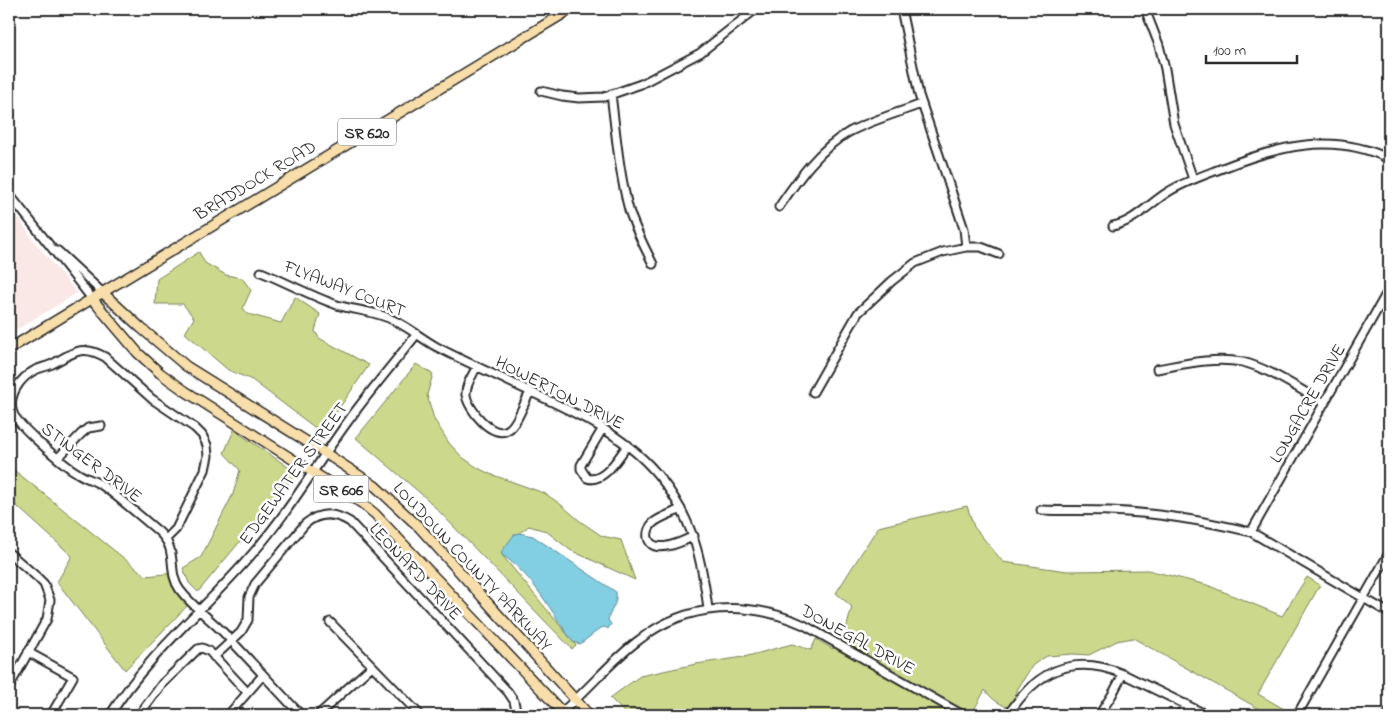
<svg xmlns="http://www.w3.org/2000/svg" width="1398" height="724" viewBox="0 0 1398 724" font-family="'Indie Flower',sans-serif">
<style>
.built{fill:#f9e8e6}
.green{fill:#ccd88c;stroke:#7c825c}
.water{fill:#82cee2;stroke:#5f8d99}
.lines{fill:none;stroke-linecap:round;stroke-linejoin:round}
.minor-casing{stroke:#2b2b2b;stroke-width:11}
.major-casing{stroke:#2b2b2b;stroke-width:12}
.minor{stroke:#fff;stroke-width:7}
.major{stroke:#f8deab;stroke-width:9}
.labels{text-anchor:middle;stroke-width:5;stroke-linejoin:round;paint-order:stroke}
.shield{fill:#fff;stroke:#6b6b6b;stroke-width:1}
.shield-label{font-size:16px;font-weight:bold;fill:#2b2b2b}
.street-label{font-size:18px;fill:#2b2b2b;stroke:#fff}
</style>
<rect width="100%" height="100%" fill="#fff"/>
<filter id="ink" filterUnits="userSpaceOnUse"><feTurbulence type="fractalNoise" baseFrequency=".02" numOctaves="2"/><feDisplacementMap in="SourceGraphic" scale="10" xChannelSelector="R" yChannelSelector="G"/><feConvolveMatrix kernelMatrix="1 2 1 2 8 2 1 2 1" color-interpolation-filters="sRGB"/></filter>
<g filter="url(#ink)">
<path class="built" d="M 9,203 L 34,241 L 77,293 L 9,334 Z"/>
<path class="green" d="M 199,252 L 205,263 L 226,275 L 242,278 L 251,290 L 243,308 L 248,314 L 281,323 L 295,297 L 320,314 L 315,331 L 319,338 L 369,365 L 322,433 L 252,380 L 228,370 L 185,333 L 194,318 L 183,304 L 155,304 L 157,279 Z
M 416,364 L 433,374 L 427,395 L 434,419 L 449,443 L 462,457 L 478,468 L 490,474 L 544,493 L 559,503 L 580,521 L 602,536 L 621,540 L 635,580 L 570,550 L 546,531 L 529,526 L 519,533 L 502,555 L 576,645 L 572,649 L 427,499 L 356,438 Z
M 234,430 L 297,473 L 198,592 L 189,583 L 183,568 L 201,557 L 233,494 L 240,470 L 224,453 Z
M 9,466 L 146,576 L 174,573 L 191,602 L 125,670 L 57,582 L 72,556 L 9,499 Z
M 967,506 L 974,527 L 1003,562 L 1067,571 L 1148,570 L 1207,585 L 1282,616 L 1307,577 L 1320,585 L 1258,694 L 1291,713 L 1289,715 L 1270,715 L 1133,638 L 1117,641 L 1089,655 L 1073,654 L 1047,656 L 1040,660 L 1032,666 L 1017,690 L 1012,709 C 1001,705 992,700 985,690 L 971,715 L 627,715 L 610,698 L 640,676 L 696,664 L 744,657 L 792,644 L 811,650 L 816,639 L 833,649 L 846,629 L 852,607 L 836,593 L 878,527 Z"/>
<path class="water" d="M 519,533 L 533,536 L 616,592 C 618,604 610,610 608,620 L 611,624 L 608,629 L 605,627 L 601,628 L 580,644 L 573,642 C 551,612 534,576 502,555 L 501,552 L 514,535 Z"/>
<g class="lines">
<g class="minor-casing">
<path id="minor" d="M 901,9 L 919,95 L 964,229 L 966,247
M 1145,9 L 1159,45 L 1165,69 L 1174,124 L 1193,179
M 541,91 L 562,96 L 579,98 L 604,97 L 641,84 L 700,53 L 756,9
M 611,94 C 616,133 619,173 629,210 C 635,229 644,246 653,264
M 9,194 L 93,300
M 779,207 C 798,179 819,149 849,132 C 872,120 898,113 921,104
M 1113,226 C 1134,222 1150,203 1168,192 C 1184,182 1202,176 1220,169 C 1275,147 1333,131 1389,159
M 58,251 L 103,293
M 261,272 C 286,282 311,296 337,305 C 357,311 377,311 395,321 C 410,328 422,339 437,347 C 460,359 484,370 508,381 C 563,408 624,430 662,480 C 693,520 702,560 708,609
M 477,366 C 473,375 465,385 466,395 C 468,409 493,441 509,429 C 517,424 525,401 530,392
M 1157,369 C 1185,364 1213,357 1242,362 C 1269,368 1300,390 1325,403
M 813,392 L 858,313 L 892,281 L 915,263 L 943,252 L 966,247 L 981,247 L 999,254
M 603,428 L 581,465 L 581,469 L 587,478 C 604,484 618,457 628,445
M 58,458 L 81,434 L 88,428 L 101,426
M 681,509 C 673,513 660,517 653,523 C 649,527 647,533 648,538 C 653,556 684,541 694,536
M 1041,510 C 1064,511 1087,510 1110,511 C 1157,513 1206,521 1251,532 L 1389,613
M 1251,532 L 1389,289
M 166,539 L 176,529 L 205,470 L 208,456 L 207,445 L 202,435 L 195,428 L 152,399 L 105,357 C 84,345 75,351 56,362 C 50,366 42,367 35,370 C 20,378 7,396 13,413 C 17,425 64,465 76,472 C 84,478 94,480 103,486 C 122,500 140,516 158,531 C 180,550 166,571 180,590 C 192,606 209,618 223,632 C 249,659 275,688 301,715
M 9,553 L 37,577 L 44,584 L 50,600 L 47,619 L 9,687
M 330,622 L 420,715
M 28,652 L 73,677 L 51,715
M 214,657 L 241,632 L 248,620 L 249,597 L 255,584 L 305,524 C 319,512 334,512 350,522 L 508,692 L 514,701 L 517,715
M 110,715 C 148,654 206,608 253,553 C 288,513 315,467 346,424 C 368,393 393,364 417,334
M 139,715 L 162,684 L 198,649 L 202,648 L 209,651 L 247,692
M 228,715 L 263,675
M 318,715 L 372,666
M 558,715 C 587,692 609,662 639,640 C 687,602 749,600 804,625 L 963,715
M 1008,715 C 1036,671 1072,653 1123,674 L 1207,715
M 1099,715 L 1112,695 L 1123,674
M 1180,715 L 1186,704
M 1297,715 L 1389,553
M 1388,715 L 1389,712"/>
</g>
<g class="major-casing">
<path id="major" d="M 103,293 L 141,328 L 186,366 L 325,453 L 375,486 L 419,527 L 589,715
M 93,300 L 138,353 L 160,373 L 185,391 L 363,504 L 375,514 L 565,715
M 9,349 L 571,9"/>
</g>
<use href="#minor" class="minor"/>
<use href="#major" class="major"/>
</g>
</g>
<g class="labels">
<g class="shield">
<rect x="338" y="118.5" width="58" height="27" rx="4"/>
<rect x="313.5" y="475.5" width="55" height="27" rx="4"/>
</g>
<g class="shield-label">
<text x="367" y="138">SR 620</text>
<text x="341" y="495">SR 606</text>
</g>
<g class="street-label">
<text transform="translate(255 180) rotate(-31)" y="6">BRADDOCK ROAD</text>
<text transform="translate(345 288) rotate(21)" y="6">FLYAWAY COURT</text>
<text transform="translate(560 392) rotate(27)" y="6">HOWERTON DRIVE</text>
<text transform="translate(1307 403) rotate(-60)" y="6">LONGACRE DRIVE</text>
<text transform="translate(92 462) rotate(37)" y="6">STINGER DRIVE</text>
<text transform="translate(293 473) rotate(-54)" y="6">EDGEWATER STREET</text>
<text transform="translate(473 566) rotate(47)" y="6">LOUDOUN COUNTY PARKWAY</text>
<text transform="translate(416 571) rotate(47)" y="6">LEONARD DRIVE</text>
<text transform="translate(858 639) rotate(29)" y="6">DONEGAL DRIVE</text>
</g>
</g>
<rect width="1398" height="724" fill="none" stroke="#fff" stroke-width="30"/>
<rect x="15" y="15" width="1368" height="694" fill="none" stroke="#2b2b2b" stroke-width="2" filter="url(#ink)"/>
<path d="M1206 55v8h91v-8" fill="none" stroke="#2b2b2b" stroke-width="2.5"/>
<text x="1213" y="55" font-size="15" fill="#2b2b2b" stroke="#ffffff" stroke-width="4" paint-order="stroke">100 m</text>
</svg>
